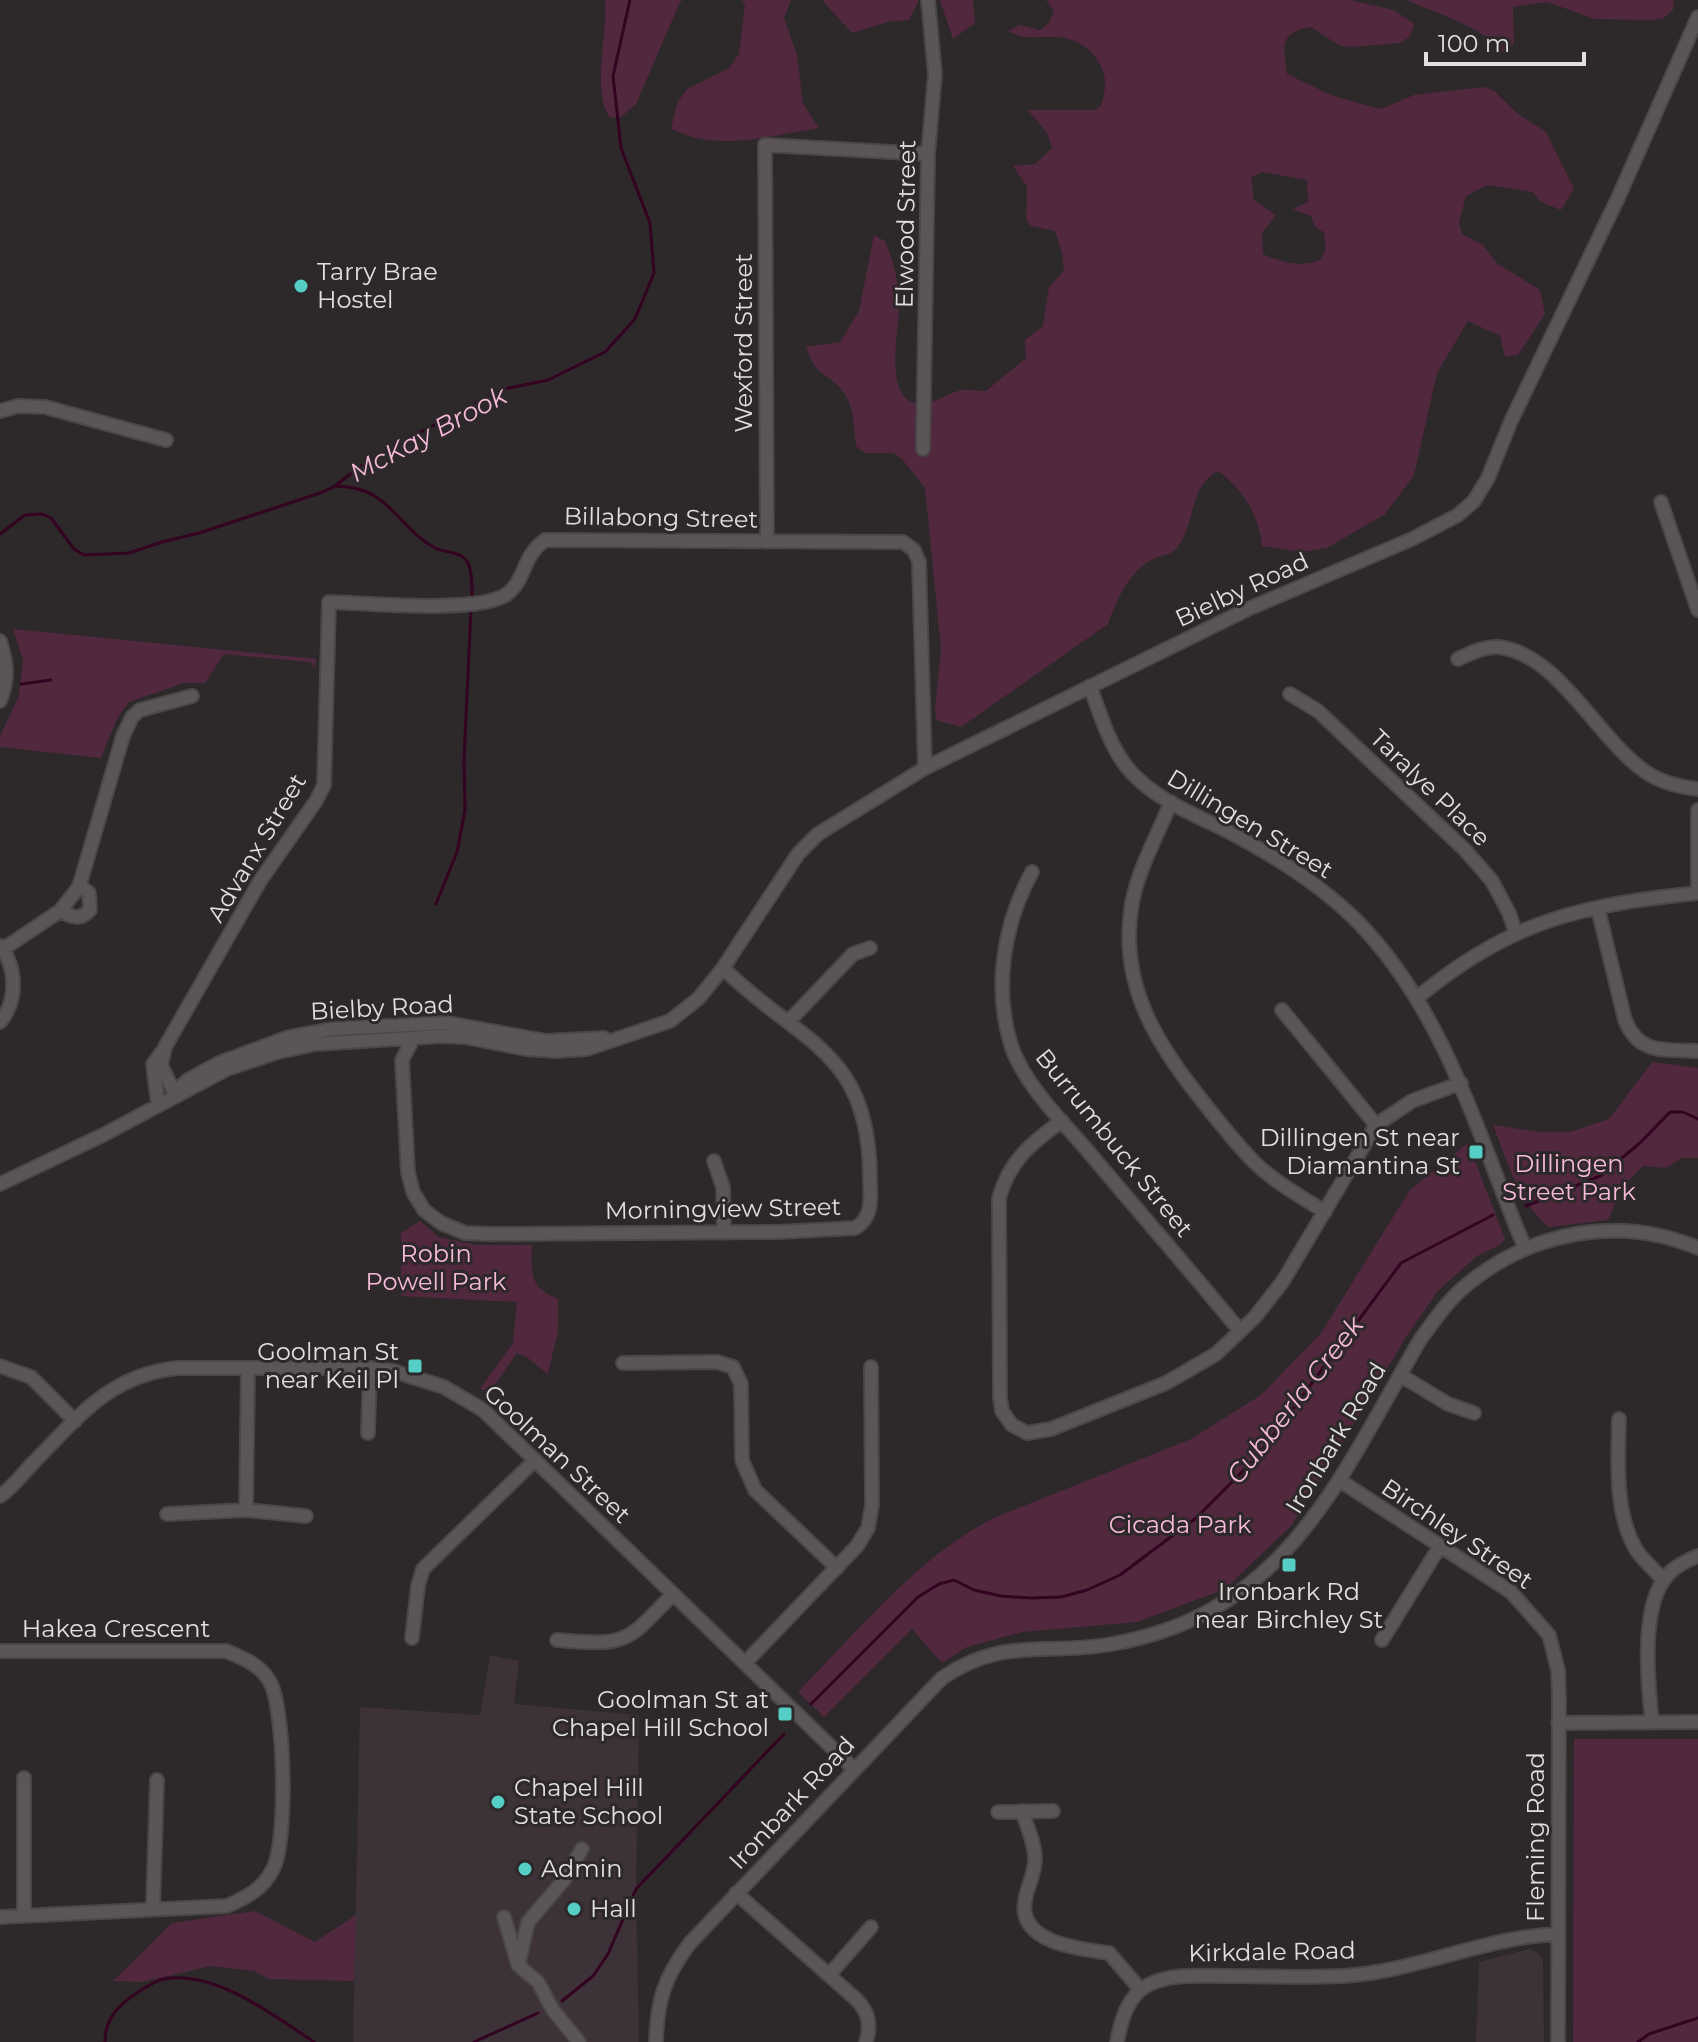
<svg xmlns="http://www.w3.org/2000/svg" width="1698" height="2042" viewBox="0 0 1698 2042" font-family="Montserrat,sans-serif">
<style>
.built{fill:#3d3237}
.green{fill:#52283f;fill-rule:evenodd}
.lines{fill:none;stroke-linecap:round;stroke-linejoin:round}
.stream{stroke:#330321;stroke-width:3}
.minor-casing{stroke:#4a4748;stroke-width:16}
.minor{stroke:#5b5558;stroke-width:12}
.poi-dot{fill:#55cec5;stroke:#2d282a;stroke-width:3}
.labels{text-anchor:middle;stroke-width:6;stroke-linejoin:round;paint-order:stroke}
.street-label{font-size:24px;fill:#e2dfe0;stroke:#2d282a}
.poi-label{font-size:24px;fill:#e2dfe0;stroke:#2d282a;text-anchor:start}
.park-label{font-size:24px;fill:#f7bad9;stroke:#2d282a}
.water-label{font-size:26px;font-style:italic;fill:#f6b9d8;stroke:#2d282a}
</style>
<rect width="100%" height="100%" fill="#2d282a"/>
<path class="built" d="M 490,1655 L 519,1661 L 514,1704 L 639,1715 L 636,1889 L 639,2042 L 353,2042 L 360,1707 L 480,1715 Z
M 1529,1949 L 1537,1952 L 1543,1959 L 1544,2042 L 1476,2042 L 1479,1962 Z"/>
<path class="green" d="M 605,0 L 683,0 L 680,2 L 636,104 L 621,117 L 610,118 C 591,91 608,33 605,0 Z
M 742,0 L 791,0 L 784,18 L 797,55 L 803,104 L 819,128 C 767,136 720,152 671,129 L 677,103 L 687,89 L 729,68 L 739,54 L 745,5 Z
M 822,0 L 919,0 L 909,20 L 892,21 L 852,33 Z
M 940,0 L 973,0 L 975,23 L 953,39 Z
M 1046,0 L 1350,0 L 1394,10 L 1414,24 L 1410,37 L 1399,43 L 1352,47 L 1340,46 L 1311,27 C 1279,32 1283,47 1287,74 L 1333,96 L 1381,109 L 1414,95 L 1483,87 L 1493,90 L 1518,114 L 1546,132 L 1574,189 L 1561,210 L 1541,202 L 1533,192 L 1487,185 L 1466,196 L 1459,222 L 1462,234 L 1483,245 L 1498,264 L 1540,290 L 1545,314 L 1518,355 L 1505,357 L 1500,336 L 1468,321 L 1437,373 L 1414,475 L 1385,514 L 1327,548 L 1301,552 L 1262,546 C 1259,515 1243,489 1218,471 C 1189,486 1196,521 1179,545 C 1172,556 1164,554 1153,559 C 1129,571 1116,601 1108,624 L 961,727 L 936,720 L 935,709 L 941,649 L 925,488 L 902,459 L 893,453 L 865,453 L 856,446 C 854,428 854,404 842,390 C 824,369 818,380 806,347 L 840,342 L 859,311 L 874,235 L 885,241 C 893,260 898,279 899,300 C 901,323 882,396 915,403 C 934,406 945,394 962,390 C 969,389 979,391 986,391 L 1026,358 L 1025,340 L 1043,326 L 1049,287 L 1064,271 L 1062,253 L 1055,231 L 1031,226 L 1026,220 L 1027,187 L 1013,166 L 1035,164 L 1052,148 L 1047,133 L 1028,110 L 1095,110 L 1101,106 C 1103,98 1106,88 1105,80 C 1102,57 1081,38 1057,37 C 1038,36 1025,41 1008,31 L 1020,25 L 1040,30 L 1049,23 L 1054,11 ZM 1263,172 L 1307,180 L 1308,202 L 1293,209 L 1311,216 L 1314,225 L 1324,233 L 1326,249 L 1320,260 C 1301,268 1281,262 1263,254 L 1262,233 L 1276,215 L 1254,200 L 1251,177 Z
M 1407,0 L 1674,0 L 1673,10 L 1664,18 L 1651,20 L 1595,19 L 1547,2 L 1513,7 L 1514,44 L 1504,53 C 1482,26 1437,14 1407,0 Z
M 13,629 L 316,659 L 315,668 L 311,662 L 224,654 L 205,683 L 184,683 L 129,702 L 117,719 L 101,758 L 0,747 L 0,736 L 19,696 L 23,660 Z
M 1652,1062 L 1698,1068 L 1698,1158 L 1682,1158 L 1666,1168 L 1643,1166 L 1622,1187 L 1608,1220 L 1549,1227 C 1518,1202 1507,1161 1493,1125 L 1540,1132 L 1570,1132 L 1609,1119 Z
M 1468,1143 L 1505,1239 L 1500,1245 L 1477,1256 L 1438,1291 L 1408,1334 L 1292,1525 L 1225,1589 L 1137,1622 L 1022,1632 L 967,1647 L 942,1663 L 912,1629 L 824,1717 L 798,1692 C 858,1631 919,1555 996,1517 L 1191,1439 L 1261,1395 L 1321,1333 L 1410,1190 Z
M 420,1221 L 439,1237 L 476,1245 L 532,1245 C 531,1274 529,1287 558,1299 L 558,1331 L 548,1374 L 528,1358 L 517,1353 L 490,1392 L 480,1389 L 513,1343 L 517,1302 L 401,1296 L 401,1233 Z
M 1574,1739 L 1698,1739 L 1698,2042 L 1573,2042 Z
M 255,1911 L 315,1942 L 356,1915 L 354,1981 L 269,1979 L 254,1971 L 211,1966 L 142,1982 L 113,1981 L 172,1923 Z"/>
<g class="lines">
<path class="stream" d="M 336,486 C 349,487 361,488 373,495 C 396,508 410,535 435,548 C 445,553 462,551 468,563 C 473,573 472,590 472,601
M 0,534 L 25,515 L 42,514 L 51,518 L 74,549 L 84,555 L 129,553 L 162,542 L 199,533 L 323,492 L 335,486 L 359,467 L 415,435 L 504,389 L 548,380 L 605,352 L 635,319 L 654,273 L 650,223 L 621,148 L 613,76 L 630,0
M 21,684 L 51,680
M 436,904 L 457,852 L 465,810 L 464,760 L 471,609
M 1526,1206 L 1600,1176 L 1640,1143 L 1670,1112 L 1683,1112 L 1698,1119
M 811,1704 L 918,1597 L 939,1584 L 954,1580 L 974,1590 L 1001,1596 L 1031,1598 L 1061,1597 L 1087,1590 L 1120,1575 L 1196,1518 L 1257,1457 L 1401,1263 L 1493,1215
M 562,2001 L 593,1976 L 608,1954 L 636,1889 L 784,1734
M 105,2042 C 105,2021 115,2009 131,1997 C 140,1991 153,1981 164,1979 C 215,1970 273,2015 314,2042
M 474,2042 L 538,2013
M 1638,2042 L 1649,2034 L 1698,2018"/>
<g class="minor-casing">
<path id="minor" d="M 0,411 L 18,406 L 45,407 L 166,440
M 923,449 L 928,154 L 935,74 L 928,0
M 1661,502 L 1698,610
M 767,542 L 765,145 L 928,154
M 0,641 C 7,663 9,679 0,701
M 1458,659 C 1470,653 1485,646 1499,647 C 1559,654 1598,740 1646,772 C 1660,782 1681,787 1698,789
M 1090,686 C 1100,714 1111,751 1132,773 C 1158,801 1196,815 1229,832 C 1275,856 1321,885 1358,922 C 1446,1013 1477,1134 1525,1248
M 1290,694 L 1318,711 L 1465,850 L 1492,881 L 1509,913 L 1516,934
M 1171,802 C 1157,837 1136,872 1131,910 C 1120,987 1158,1046 1204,1103 C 1220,1123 1237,1145 1255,1163 C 1276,1183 1302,1197 1325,1212
M 1032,872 C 1003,925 993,990 1012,1048 C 1026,1086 1061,1120 1087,1150 C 1138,1211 1190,1270 1240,1331
M 1698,893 L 1698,810
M 1598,909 L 1625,1020 C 1639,1055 1664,1049 1697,1051
M 60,911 C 72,917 80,921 90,910 L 89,893 L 79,885
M 0,946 C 17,968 18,1000 0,1022
M 3,949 L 60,911 L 79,887 L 123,736 L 132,717 L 140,710 L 192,696
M 1417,998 C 1447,973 1481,950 1516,934 C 1571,908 1638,899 1698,893
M 1282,1010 L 1376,1125
M 789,1021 L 853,954 L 870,948
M 413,1039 L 402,1060 L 408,1172 L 413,1192 L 424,1210 L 441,1223 L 465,1233 L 491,1234 L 778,1232 L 855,1228 C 874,1217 870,1198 870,1179 C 870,1049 801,1045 723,968
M 178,1089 L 188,1080 L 219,1063 L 289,1037 L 332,1029 L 447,1023 L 546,1041 L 604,1038
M 174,1092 L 161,1065 L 165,1047 L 260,881 L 316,801 L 324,785 L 329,602 C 366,603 480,614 507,594 C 526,580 522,556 545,540 L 903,542 L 914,550 L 919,562 L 925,768
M 158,1104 L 153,1064 L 162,1052
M 1062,1121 C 1032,1142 1008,1162 999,1199 L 1000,1398 L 1002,1411 L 1012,1425 L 1027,1433 L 1051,1429 L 1166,1383 L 1216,1354 L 1255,1317 L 1283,1281 L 1376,1125 L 1412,1101 L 1461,1083
M 714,1161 L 723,1187 L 724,1233
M 0,1184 L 103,1135 L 227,1069 L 278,1052 L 315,1044 L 442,1036 L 465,1037 L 526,1049 L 556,1051 L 587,1049 L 670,1021 L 699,998 L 723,968 L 798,854 L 818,834 L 925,768 L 1248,609 L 1412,539 L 1458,515 L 1474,501 L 1488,478 L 1511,421 L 1618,198 L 1698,17
M 623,1363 L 717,1362 L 733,1367 L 741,1384 L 742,1460 L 755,1490 L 837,1568
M 0,1366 L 31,1377 L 75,1421
M 1400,1375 L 1448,1404 L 1474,1413
M 1619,1419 C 1618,1461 1614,1514 1637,1551 C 1644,1561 1655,1570 1663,1580
M 368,1433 L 370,1368
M 1339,1480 L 1511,1592 L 1549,1635 L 1558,1670 L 1559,1697 L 1558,2042
M 0,1496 C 12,1488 21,1476 31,1465 C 78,1418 108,1375 178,1368 L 370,1368 L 393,1371 L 444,1387 L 483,1410 L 854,1769
M 246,1510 L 248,1368
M 167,1514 L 246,1510 L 306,1516
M 412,1638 L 418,1586 L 423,1569 L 534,1461
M 557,1640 C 627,1646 626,1643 673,1594
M 1382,1640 L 1440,1546
M 0,1651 L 226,1651 C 243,1658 261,1665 270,1682 C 285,1710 288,1840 273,1869 C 263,1889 247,1897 227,1906 L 0,1917
M 746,1662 L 857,1546 L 868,1528 L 872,1505 L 871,1367
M 1652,1722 C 1648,1685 1641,1613 1663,1581 C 1671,1568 1685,1561 1698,1556
M 1558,1723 L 1698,1722
M 1022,1811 C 1027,1826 1035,1844 1035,1859 C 1035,1874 1027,1887 1025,1901 C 1018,1943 1079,1949 1109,1953 L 1140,1989
M 998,1812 L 1053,1811
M 736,1893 L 857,2000 C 869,2013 871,2025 866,2042
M 153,1909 L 157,1780
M 24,1916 L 24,1778
M 504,1917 L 518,1965 L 538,1982 L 553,2010 L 579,2042
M 519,1962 L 528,1922 L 564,1880 L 582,1849
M 829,1975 L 871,1927
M 656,2042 C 657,2000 665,1976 690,1943 L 942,1678 C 1004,1636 1045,1656 1112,1644 C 1287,1614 1340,1477 1420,1340 C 1433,1322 1446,1303 1463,1288 C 1528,1232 1618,1214 1698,1248
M 1117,2042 C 1121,2021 1127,1996 1148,1985 C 1172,1973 1200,1976 1226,1976 C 1265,1976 1304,1978 1342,1976 C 1416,1972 1484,1937 1558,1934"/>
</g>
<use href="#minor" class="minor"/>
</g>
<g class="poi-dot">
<circle cx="301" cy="286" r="8"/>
<rect x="1468" y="1144" width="16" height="16" rx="4"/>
<rect x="407" y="1358" width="16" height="16" rx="4"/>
<rect x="1281" y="1557" width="16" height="16" rx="4"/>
<rect x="777" y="1706" width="16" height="16" rx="4"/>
<circle cx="498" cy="1802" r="8"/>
<circle cx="525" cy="1869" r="8"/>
<circle cx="574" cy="1909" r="8"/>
</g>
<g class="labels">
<g class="street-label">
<text transform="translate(906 224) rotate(-89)" y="8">Elwood Street</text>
<text transform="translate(744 343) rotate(-90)" y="8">Wexford Street</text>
<text transform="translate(661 518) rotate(1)" y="8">Billabong Street</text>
<text transform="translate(1242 590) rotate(-25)" y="8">Bielby Road</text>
<text transform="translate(1430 788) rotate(44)" y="8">Taralye Place</text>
<text transform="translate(1250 824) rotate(31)" y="8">Dillingen Street</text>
<text transform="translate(257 848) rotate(-59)" y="8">Advanx Street</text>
<text transform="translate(382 1008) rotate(-3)" y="8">Bielby Road</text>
<text transform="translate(1114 1143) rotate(51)" y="8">Burrumbuck Street</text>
<text transform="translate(723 1209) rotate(-1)" y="8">Morningview Street</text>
<text transform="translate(1336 1438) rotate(-59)" y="8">Ironbark Road</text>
<text transform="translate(557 1454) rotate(43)" y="8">Goolman Street</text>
<text transform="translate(1457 1534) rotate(34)" y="8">Birchley Street</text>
<text x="116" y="1637">Hakea Crescent</text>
<text transform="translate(792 1803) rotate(-47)" y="8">Ironbark Road</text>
<text transform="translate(1536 1837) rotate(-90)" y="8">Fleming Road</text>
<text transform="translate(1272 1952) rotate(-1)" y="8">Kirkdale Road</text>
</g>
<g class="poi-label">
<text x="317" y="280">Tarry Brae<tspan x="317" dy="28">Hostel</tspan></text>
<text x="1460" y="1146" text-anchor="end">Dillingen St near<tspan x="1460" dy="28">Diamantina St</tspan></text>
<text x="399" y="1360" text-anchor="end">Goolman St<tspan x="399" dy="28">near Keil Pl</tspan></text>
<text x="1289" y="1600" text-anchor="middle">Ironbark Rd<tspan x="1289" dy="28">near Birchley St</tspan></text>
<text x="769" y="1708" text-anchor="end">Goolman St at<tspan x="769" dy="28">Chapel Hill School</tspan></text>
<text x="514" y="1796">Chapel Hill<tspan x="514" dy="28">State School</tspan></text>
<text x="541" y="1877">Admin</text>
<text x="590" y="1917">Hall</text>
</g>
<g class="park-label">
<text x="1569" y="1172">Dillingen<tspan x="1569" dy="28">Street Park</tspan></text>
<text x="436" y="1262">Robin<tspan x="436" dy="28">Powell Park</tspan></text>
<text x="1180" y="1533">Cicada Park</text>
</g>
<g class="water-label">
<text transform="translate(428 434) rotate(-28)" y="9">McKay Brook</text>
<text transform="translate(1295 1400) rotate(-52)" y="9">Cubberla Creek</text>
</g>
</g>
<path d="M1426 52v12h158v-12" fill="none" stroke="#e2dfe0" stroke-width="4"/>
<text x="1438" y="52" font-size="24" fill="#e2dfe0" stroke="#2d282a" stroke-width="6" paint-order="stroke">100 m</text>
</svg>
